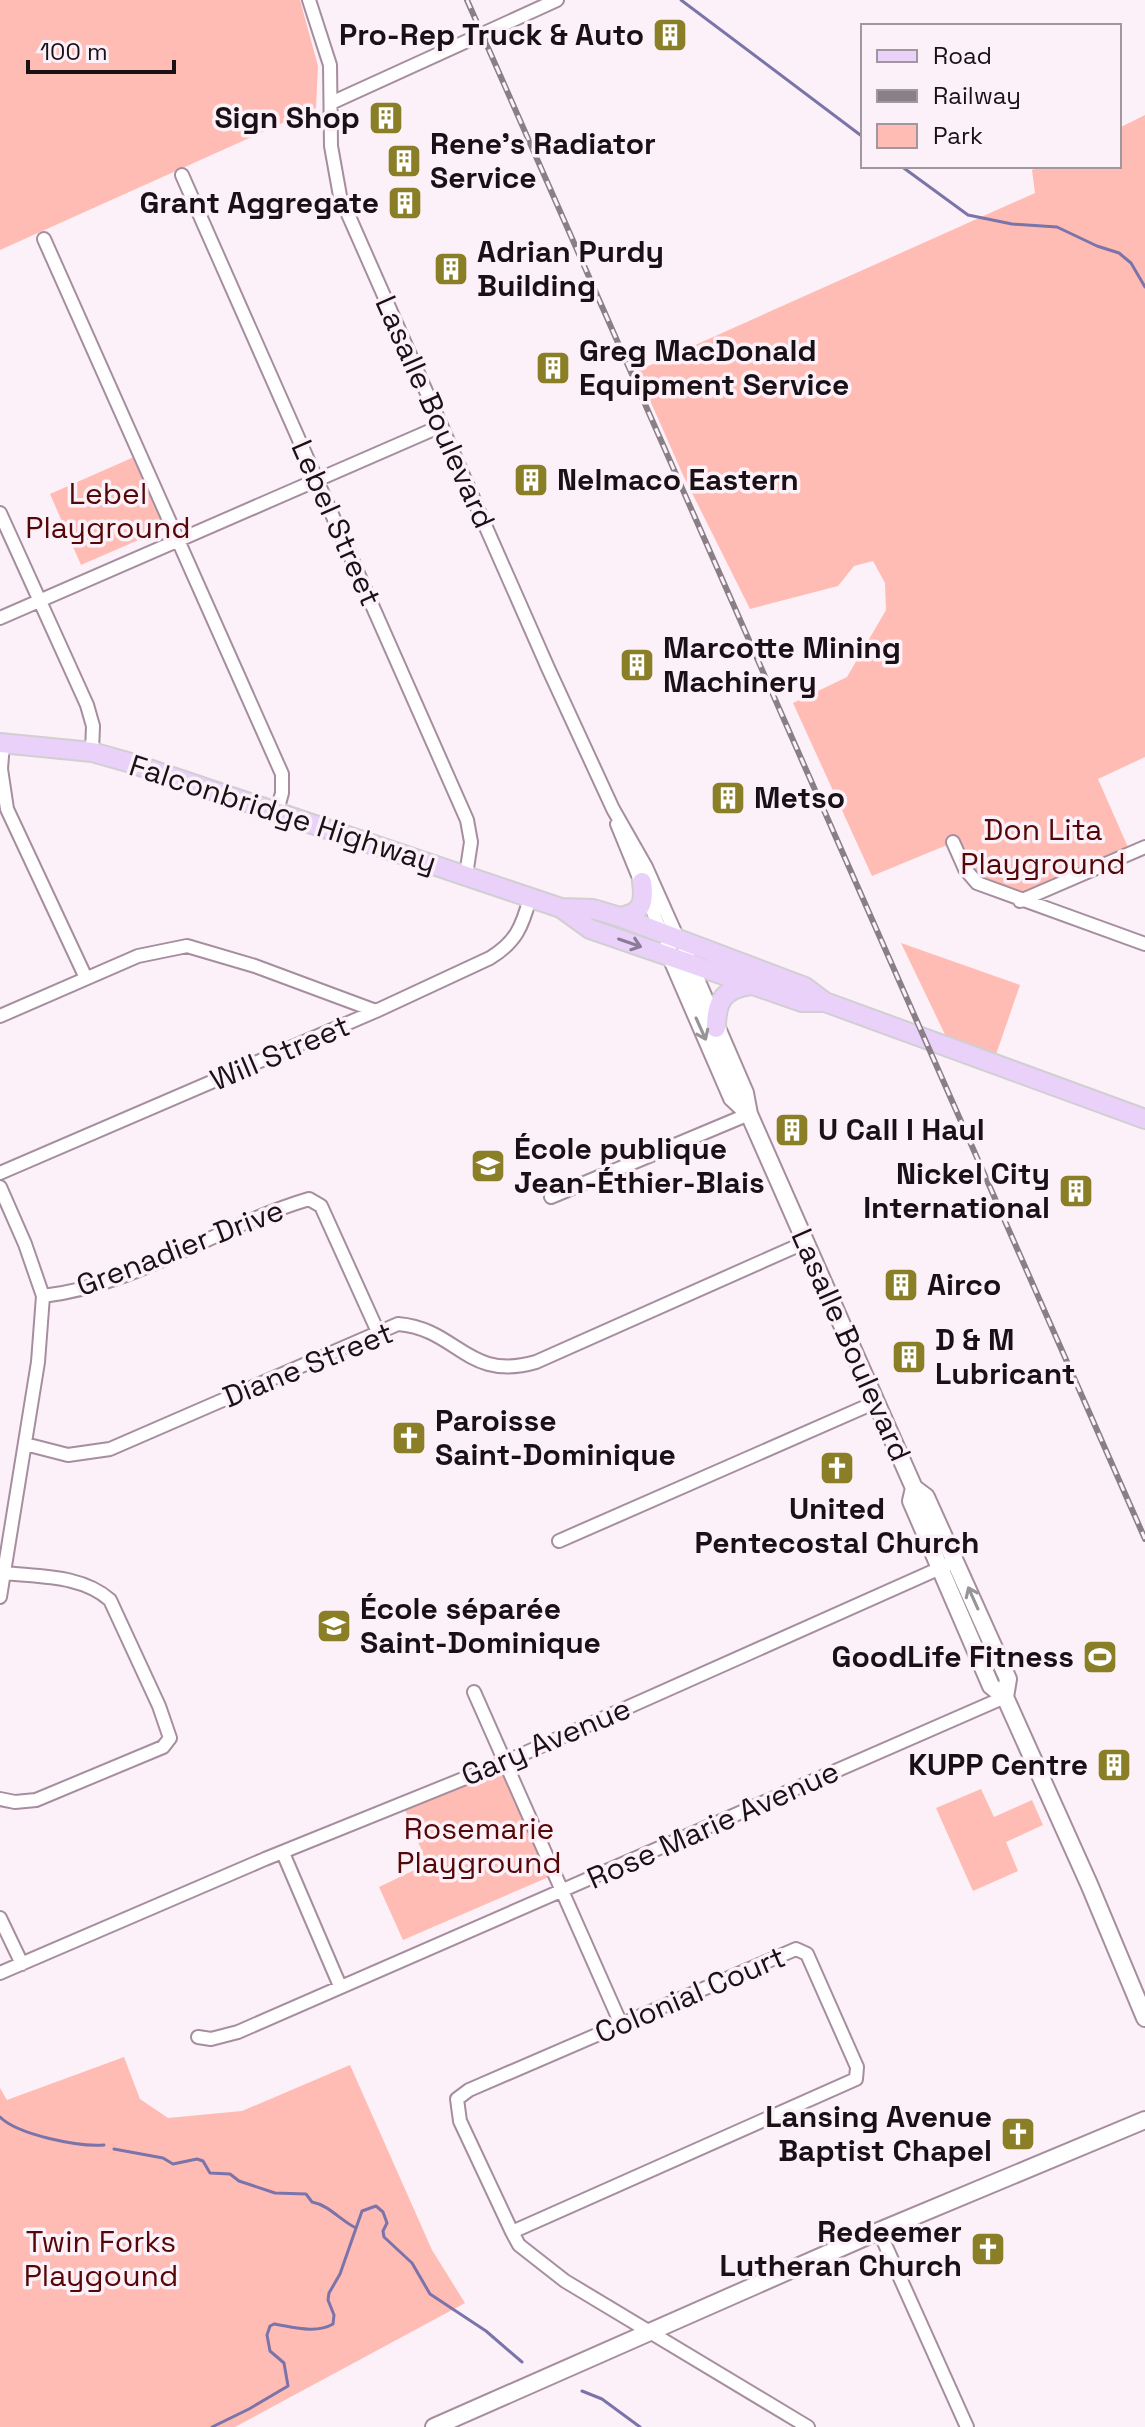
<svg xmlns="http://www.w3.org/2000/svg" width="1145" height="2427" viewBox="0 0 1145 2427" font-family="'Space Grotesk',sans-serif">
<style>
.green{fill:#ffbcb4}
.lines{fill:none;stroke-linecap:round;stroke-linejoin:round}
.stream{stroke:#7a74aa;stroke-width:3}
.street-casing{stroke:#a68e9f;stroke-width:16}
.secondary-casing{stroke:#a68e9f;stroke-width:20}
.primary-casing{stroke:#d1cfd1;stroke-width:22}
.street{stroke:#fff;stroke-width:12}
.secondary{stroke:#fff;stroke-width:16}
.primary{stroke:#e9d1fa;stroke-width:18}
.rail-casing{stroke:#897f86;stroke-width:6}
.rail{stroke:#fcf1f8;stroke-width:3;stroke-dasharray:9;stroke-linecap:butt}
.oneway{stroke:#8c7b94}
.oneway2{stroke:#989497}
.labels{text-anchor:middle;stroke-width:7;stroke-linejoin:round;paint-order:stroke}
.poi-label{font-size:30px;font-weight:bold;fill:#1a1117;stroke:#fcf1f8;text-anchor:start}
.street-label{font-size:30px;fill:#1a1117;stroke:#fcf1f8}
.park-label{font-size:30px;fill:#550708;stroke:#fcf1f8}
</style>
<rect width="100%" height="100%" fill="#fcf1f8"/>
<path class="green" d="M 0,0 L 300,0 L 318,66 L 316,108 L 0,250 Z
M 1145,115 L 1145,757 L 1098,779 L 1131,854 L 1020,902 L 985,888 L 952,843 L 872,876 L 793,703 L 847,677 L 886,610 L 885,583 L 873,561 L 854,566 L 838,586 L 750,609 L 683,475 L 637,371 L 1035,193 L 1032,170 L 1041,166 L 1119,166 L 1119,128 Z
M 134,457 L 166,528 L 81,565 L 50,494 Z
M 901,943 L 1020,985 L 993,1063 L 951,1047 Z
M 499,1769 L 505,1772 L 551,1876 L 403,1940 L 379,1887 L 427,1864 L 404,1807 Z
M 981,1789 L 994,1817 L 1032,1800 L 1043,1825 L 1006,1842 L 1018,1871 L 973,1891 L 936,1808 Z
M 124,2057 L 140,2099 L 168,2118 L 242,2111 L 350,2065 L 432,2250 L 465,2303 L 235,2427 L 0,2427 L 0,2088 L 7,2100 Z"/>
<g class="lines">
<path class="stream" d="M 681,0 L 863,137
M 901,166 L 968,215 L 1012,224 L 1057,227 L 1097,246 L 1119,253 L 1131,263 L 1145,287
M 0,2117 C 18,2135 79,2147 104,2145
M 114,2149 L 163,2158 L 173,2164 L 197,2159 L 203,2161 L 210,2173 L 230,2174 L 239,2181 L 275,2193 L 306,2194 L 312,2202 C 329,2205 341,2221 356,2228
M 582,2391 L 602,2399 L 640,2427
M 212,2427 L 249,2409 L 288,2386 L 284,2363 L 270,2351 L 267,2335 L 270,2326 L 274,2324 C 293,2327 316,2334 333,2324 L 334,2315 L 328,2300 L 329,2293 L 340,2274 L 362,2211 L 376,2206 L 383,2212 L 387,2223 L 383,2231 L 384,2237 L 412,2263 L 430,2294 L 486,2331 L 522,2362"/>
<g class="street-casing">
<path id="street" d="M 309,0 L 330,65 L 331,146 L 340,196 L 548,668 L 613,809 L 646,867 L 679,941
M 331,103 L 557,0
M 182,175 L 467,820 L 471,842 L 466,875
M 44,239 L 282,774 L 282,793 L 277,811
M 0,513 L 87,705 L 93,726 L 92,752
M 0,618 L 441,426
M 3,743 L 1,769 L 7,809 L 86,978
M 617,824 L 662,934
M 953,842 L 965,869 L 977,883 L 1145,944
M 1020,901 L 1145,847
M 0,1016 L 138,956 L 187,946 L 255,966 L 376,1011
M 0,1173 L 376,1011 L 490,958 C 516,942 522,927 530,898
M 0,1187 L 25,1244 L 43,1296 L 38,1362 L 0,1597
M 551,1197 L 749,1114
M 43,1296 C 138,1285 218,1226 309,1199 L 321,1206 L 378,1332
M 25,1444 L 68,1455 L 110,1449 L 398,1324 C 458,1329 467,1382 536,1362 L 806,1242
M 559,1541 L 876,1402
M 474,1692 L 621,2024
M 0,1799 L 15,1802 L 36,1800 L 163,1747 L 170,1738 L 159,1706 L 110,1600 C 82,1575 40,1577 4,1573
M 283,1853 L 340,1986
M 0,1918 L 22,1964
M 0,1973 L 265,1859 L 505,1762 L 956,1561
M 198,2037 L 211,2039 L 238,2032 L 1005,1697
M 879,2231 L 967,2427
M 512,2232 L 856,2079 L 857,2067 L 807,1954 L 796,1949 L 469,2090 L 457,2099 L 460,2121 L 512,2232 L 519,2245 L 565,2281 L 808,2427"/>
</g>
<g class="secondary-casing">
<path id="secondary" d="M 667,948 L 732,1098 L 749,1114
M 685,954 L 745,1093 L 749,1114 L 914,1488 L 926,1497 L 1008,1679 L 1005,1697
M 914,1488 L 911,1501 L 991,1686 L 1005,1697 L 1089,1884 L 1145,2018
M 434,2427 L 879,2231 L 1145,2120"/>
</g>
<g class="primary-casing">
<path id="primary" d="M 0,743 L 92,752 L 131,763 L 561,908 L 593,909 L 620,917 L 805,987 L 825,1002 L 1145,1119
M 561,908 L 590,929 L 802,1002 L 825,1002
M 620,917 C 642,913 645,903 642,882
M 716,1028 C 716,1002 723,989 750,985"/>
</g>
<use href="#street" class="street"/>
<use href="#secondary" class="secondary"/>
<use href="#primary" class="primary"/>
<g class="rail-casing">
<path id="rail" d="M 467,0 L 1145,1539"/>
</g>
<use href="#rail" class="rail"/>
</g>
<defs><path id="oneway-shaft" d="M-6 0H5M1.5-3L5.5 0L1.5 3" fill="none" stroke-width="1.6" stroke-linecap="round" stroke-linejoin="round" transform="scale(2)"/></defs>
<use class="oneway" href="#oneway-shaft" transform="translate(630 943) rotate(19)"/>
<g class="oneway2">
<use href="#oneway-shaft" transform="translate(701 1029) rotate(66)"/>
<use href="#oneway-shaft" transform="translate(973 1598) rotate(-114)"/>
</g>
<defs>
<g id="building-square" transform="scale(1.8)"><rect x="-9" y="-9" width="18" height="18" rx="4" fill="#8a7f26" stroke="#fcf1f8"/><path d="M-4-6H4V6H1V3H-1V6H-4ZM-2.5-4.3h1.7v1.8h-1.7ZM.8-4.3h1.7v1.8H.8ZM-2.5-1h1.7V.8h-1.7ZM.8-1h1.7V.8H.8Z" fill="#fff"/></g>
<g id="school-square" transform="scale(1.8)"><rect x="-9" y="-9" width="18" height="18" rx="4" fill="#8a7f26" stroke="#fcf1f8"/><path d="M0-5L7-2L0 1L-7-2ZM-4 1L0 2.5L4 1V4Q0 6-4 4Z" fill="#fff"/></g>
<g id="church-square" transform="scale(1.8)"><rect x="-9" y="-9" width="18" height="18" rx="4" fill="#8a7f26" stroke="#fcf1f8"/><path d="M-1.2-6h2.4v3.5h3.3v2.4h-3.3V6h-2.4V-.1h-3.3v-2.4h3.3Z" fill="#fff"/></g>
<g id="stadium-square" transform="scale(1.8)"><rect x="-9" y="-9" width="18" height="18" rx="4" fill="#8a7f26" stroke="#fcf1f8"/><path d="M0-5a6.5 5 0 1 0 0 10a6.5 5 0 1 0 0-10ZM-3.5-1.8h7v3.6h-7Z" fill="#fff"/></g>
</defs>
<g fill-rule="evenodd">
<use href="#building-square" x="670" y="35"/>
<use href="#building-square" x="386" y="118"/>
<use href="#building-square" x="404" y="161"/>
<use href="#building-square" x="405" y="203"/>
<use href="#building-square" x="451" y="269"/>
<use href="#building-square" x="553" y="368"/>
<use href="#building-square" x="531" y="480"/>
<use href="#building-square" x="637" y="665"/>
<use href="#building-square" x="728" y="798"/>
<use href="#building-square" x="792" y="1130"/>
<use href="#school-square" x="488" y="1166"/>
<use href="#building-square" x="1076" y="1191"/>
<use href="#building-square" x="901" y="1285"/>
<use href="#building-square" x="909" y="1357"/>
<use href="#church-square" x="409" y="1438"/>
<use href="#church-square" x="837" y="1468"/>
<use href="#school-square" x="334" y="1626"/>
<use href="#stadium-square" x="1100" y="1657"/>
<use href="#building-square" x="1114" y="1765"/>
<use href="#church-square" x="1018" y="2134"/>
<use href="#church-square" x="988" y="2249"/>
</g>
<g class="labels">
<g class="poi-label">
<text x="644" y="45" text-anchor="end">Pro-Rep Truck &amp; Auto</text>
<text x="360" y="128" text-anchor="end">Sign Shop</text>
<text x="430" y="154">Rene's Radiator<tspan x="430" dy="34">Service</tspan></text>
<text x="379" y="213" text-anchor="end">Grant Aggregate</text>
<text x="477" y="262">Adrian Purdy<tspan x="477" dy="34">Building</tspan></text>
<text x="579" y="361">Greg MacDonald<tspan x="579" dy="34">Equipment Service</tspan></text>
<text x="557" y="490">Nelmaco Eastern</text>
<text x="663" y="658">Marcotte Mining<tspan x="663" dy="34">Machinery</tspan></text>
<text x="754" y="808">Metso</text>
<text x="818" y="1140">U Call I Haul</text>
<text x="514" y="1159">École publique<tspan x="514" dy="34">Jean-Éthier-Blais</tspan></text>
<text x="1050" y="1184" text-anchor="end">Nickel City<tspan x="1050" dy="34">International</tspan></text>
<text x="927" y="1295">Airco</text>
<text x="935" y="1350">D &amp; M<tspan x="935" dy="34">Lubricant</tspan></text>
<text x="435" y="1431">Paroisse<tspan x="435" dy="34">Saint-Dominique</tspan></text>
<text x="837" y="1519" text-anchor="middle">United<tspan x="837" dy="34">Pentecostal Church</tspan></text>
<text x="360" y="1619">École séparée<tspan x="360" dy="34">Saint-Dominique</tspan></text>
<text x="1074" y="1667" text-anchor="end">GoodLife Fitness</text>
<text x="1088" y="1775" text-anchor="end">KUPP Centre</text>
<text x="992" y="2127" text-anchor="end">Lansing Avenue<tspan x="992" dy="34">Baptist Chapel</tspan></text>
<text x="962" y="2242" text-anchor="end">Redeemer<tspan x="962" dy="34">Lutheran Church</tspan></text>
</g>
<g class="street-label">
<text transform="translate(435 412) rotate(66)" y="10">Lasalle Boulevard</text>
<text transform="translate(336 523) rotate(66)" y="10">Lebel Street</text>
<text transform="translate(283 814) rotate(18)" y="10">Falconbridge Highway</text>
<text transform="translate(280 1053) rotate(-23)" y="10">Will Street</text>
<text transform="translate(180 1248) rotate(-21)" y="10">Grenadier Drive</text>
<text transform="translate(851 1345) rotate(66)" y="10">Lasalle Boulevard</text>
<text transform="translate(308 1365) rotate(-22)" y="10">Diane Street</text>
<text transform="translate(546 1742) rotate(-23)" y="10">Gary Avenue</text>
<text transform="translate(713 1825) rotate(-24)" y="10">Rose Marie Avenue</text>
<text transform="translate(690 1995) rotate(-23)" y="10">Colonial Court</text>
</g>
<g class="park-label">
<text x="108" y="504">Lebel<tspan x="108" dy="34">Playground</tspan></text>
<text x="1043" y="840">Don Lita<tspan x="1043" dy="34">Playground</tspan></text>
<text x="479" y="1839">Rosemarie<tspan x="479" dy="34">Playground</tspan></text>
<text x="101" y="2252">Twin Forks<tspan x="101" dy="34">Playgound</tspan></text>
</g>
</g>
<rect x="861" y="24" width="260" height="144" fill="#fcf1f8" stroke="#a2979e" stroke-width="2"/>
<rect x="877" y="50" width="40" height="12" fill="#e9d1fa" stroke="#a2979e" stroke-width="2"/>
<text x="933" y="64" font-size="24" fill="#1a1117">Road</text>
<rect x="877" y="90" width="40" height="12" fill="#897f86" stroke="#a2979e" stroke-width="2"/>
<text x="933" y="104" font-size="24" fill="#1a1117">Railway</text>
<rect x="877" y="124" width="40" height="24" fill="#ffbcb4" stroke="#a2979e" stroke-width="2"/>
<text x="933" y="144" font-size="24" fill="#1a1117">Park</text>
<path d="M28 60v12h146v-12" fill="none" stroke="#1a1117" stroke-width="4"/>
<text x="40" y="60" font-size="24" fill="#1a1117" stroke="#fcf1f8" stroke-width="6" paint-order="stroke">100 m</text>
</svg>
